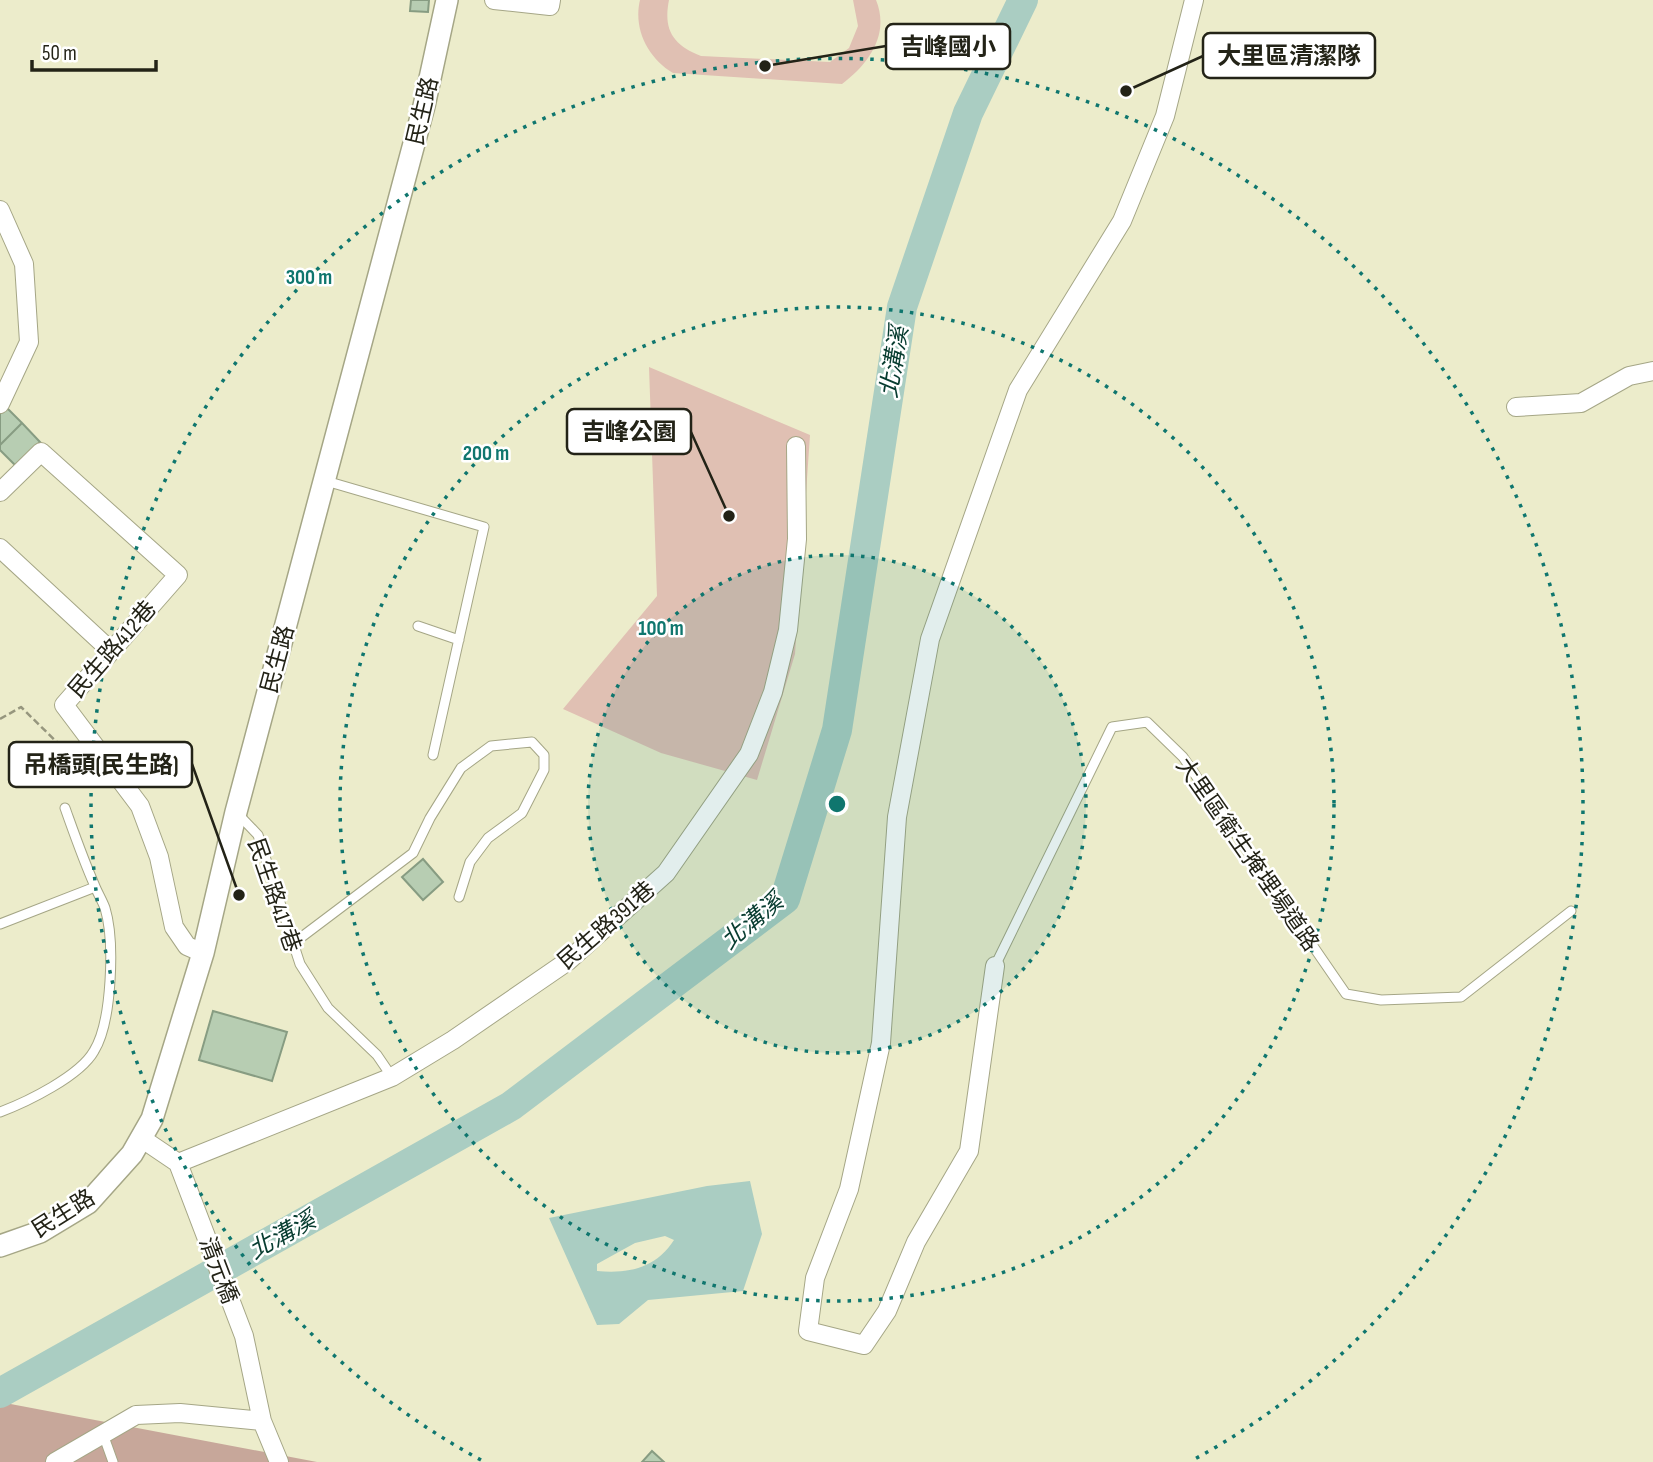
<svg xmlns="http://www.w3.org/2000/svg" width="1653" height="1462" viewBox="0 0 1653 1462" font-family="'Sofia Sans Condensed','Noto Sans TC',sans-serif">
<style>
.green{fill:#e0c0b3}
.forest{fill:#c7a79a}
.water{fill:#aacdc2;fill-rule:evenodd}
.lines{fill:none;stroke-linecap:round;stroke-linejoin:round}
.river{stroke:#aacdc2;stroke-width:30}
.building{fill:#b7cdb2;stroke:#879c82;stroke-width:2}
.service-casing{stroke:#a5a686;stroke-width:11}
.minor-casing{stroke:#a5a686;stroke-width:20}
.tertiary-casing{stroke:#a5a686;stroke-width:24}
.path{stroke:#96967e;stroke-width:2.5;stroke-dasharray:7 3.5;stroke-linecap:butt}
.service{stroke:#fff;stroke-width:9}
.minor{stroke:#fff;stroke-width:18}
.tertiary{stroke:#fff;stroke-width:21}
.ring{fill:none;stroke:#0f766e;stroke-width:3.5;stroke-dasharray:3.5 7}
.labels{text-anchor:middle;stroke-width:5;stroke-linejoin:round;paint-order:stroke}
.street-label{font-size:23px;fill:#232317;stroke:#fff}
.water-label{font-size:24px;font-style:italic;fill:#073c30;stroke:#fff}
.centre{fill:#0f766e;stroke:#fff;stroke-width:3.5}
.ring-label{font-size:21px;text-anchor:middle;font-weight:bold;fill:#0f766e;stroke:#fff;stroke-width:5;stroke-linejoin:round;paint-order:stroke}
.leader{fill:none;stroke:#232317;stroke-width:2.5}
.callout-dot{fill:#232317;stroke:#fff;stroke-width:2.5}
.callout{fill:#fff;stroke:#232317;stroke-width:2.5}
.callout-label{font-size:24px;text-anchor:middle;font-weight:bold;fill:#232317}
</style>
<rect width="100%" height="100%" fill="#ececcb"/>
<path class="green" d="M 640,0 L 669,0 C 663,30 673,45 701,56 L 830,62 L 849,48 L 858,26 L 853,0 L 876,0 C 890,34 869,64 842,84 L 673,73 C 648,58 633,29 640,0 Z
M 649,367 L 810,435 L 795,654 L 757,780 L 661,753 L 563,709 L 657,596 Z"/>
<path class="forest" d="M 0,1402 L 317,1462 L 0,1462 Z"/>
<path class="water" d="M 750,1181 L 762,1234 L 743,1291 L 648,1300 L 619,1324 L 597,1325 L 549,1218 L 707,1186 ZM 665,1236 L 674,1240 C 656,1268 629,1274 597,1271 L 597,1264 L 635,1243 Z"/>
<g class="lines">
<path class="river" d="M 0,1393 L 511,1106 L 785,899 L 837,730 L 902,307 L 968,113 L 1023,0"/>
</g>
<path class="building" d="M 411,0 L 429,0 L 428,12 L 410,11 Z
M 5,406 L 22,423 L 0,445 L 0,411 Z
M 22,423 L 40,442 L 16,466 L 0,450 L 0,445 Z
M 423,859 L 443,882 L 423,900 L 402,877 Z
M 213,1011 L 287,1032 L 272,1081 L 199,1060 Z
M 652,1451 L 664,1462 L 642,1462 Z"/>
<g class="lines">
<g class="service-casing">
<path id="service" d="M 326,481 L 484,527 L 433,755
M 418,626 L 459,640
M 237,813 L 258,835 L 300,964 L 328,1008 L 377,1055 L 392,1077
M 0,924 L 95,887
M 291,945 L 413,853 L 430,818 L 461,768 L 491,746 L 532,742 L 544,755 L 544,770 L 522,813 L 488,838 L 470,862 L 459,897
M 995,966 L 1112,727 L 1147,722 L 1183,757 L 1346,994 L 1381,1000 L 1461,997 L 1571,911
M 0,1112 C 27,1102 80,1076 94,1051 C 112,1022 115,941 105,908 C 102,900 97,892 94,884 C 83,859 74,833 65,808
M 103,1434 L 113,1462"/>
</g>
<g class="minor-casing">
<path id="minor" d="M 494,0 L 550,6 L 551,0
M 0,210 L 24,264 L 29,342 L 0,404
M 1516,407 L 1581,403 L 1629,376 L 1653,371
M 0,492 L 41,452 L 178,575 L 64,705 L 140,806 L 159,857 L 174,927 L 187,946 L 203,953
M 0,548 L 110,650
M 995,966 L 969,1151 L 916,1242 L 887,1311 L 864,1345 L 808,1331 L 815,1278 L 849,1189 L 881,1043 L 897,817 L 930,639 L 1018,390 L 1122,221 L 1165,116 L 1194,0
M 141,1138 L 178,1163 L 392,1077 L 453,1040 L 568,961 L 666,873 L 749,754 L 773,692 L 788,630 L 797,539 L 796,446
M 178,1163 L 244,1336 L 262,1421 L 279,1462
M 55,1462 L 136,1415 L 180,1413 L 262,1421"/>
</g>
<g class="tertiary-casing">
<path id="tertiary" d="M 0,1246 L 40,1232 L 88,1203 L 132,1154 L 152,1119 L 203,953 L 236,812 L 424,106 L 447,0"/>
</g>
<path class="path" d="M 0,719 L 21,707 L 71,756 L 82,755"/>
<use href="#service" class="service"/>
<use href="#minor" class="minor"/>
<use href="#tertiary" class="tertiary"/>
</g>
<circle cx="837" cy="804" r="249" fill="#0f766e" fill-opacity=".12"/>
<g class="ring">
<circle cx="837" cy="804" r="249"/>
<circle cx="837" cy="804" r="497"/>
<path d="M481 1460A746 746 0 1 1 1193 1460"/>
</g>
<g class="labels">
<g class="street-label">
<text transform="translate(422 111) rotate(-77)" y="8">民生路</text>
<text transform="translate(112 649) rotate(-49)" y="8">民生路412巷</text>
<text transform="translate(277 659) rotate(-75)" y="8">民生路</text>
<text transform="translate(1248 854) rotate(55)" y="8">大里區衛生掩埋場道路</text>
<text transform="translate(275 895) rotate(71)" y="8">民生路417巷</text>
<text transform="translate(606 925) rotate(-41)" y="8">民生路391巷</text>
<text transform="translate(63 1213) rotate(-32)" y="8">民生路</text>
<text transform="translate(219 1270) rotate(69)" y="8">清元橋</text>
</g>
<g class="water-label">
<text transform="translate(894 362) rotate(-81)" y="8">北溝溪</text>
<text transform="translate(752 921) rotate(-40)" y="8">北溝溪</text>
<text transform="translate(282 1235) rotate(-29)" y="8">北溝溪</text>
</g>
</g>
<circle cx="837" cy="804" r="10" class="centre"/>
<g class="ring-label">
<text x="309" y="284">300 m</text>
<text x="486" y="460">200 m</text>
<text x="661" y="635">100 m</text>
</g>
<path class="leader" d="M765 66L886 46M1126 91L1203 56M729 516L691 432M239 895L192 764"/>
<g class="callout-dot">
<circle cx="765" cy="66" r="7"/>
<circle cx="1126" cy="91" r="7"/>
<circle cx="729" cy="516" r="7"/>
<circle cx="239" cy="895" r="7"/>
</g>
<g class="callout">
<rect x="886" y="24" width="124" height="45" rx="7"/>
<rect x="1203" y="33" width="172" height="45" rx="7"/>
<rect x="567" y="409" width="124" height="45" rx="7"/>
<rect x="9" y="742" width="183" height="45" rx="7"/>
</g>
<g class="callout-label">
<text x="948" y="55">吉峰國小</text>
<text x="1289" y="64">大里區清潔隊</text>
<text x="629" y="440">吉峰公園</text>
<text x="101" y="773">吊橋頭(民生路)</text>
</g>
<path d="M32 60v10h124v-10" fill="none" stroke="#232317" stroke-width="3.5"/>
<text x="42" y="60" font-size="21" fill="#232317" stroke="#ffffff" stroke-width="5" paint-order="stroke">50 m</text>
</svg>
